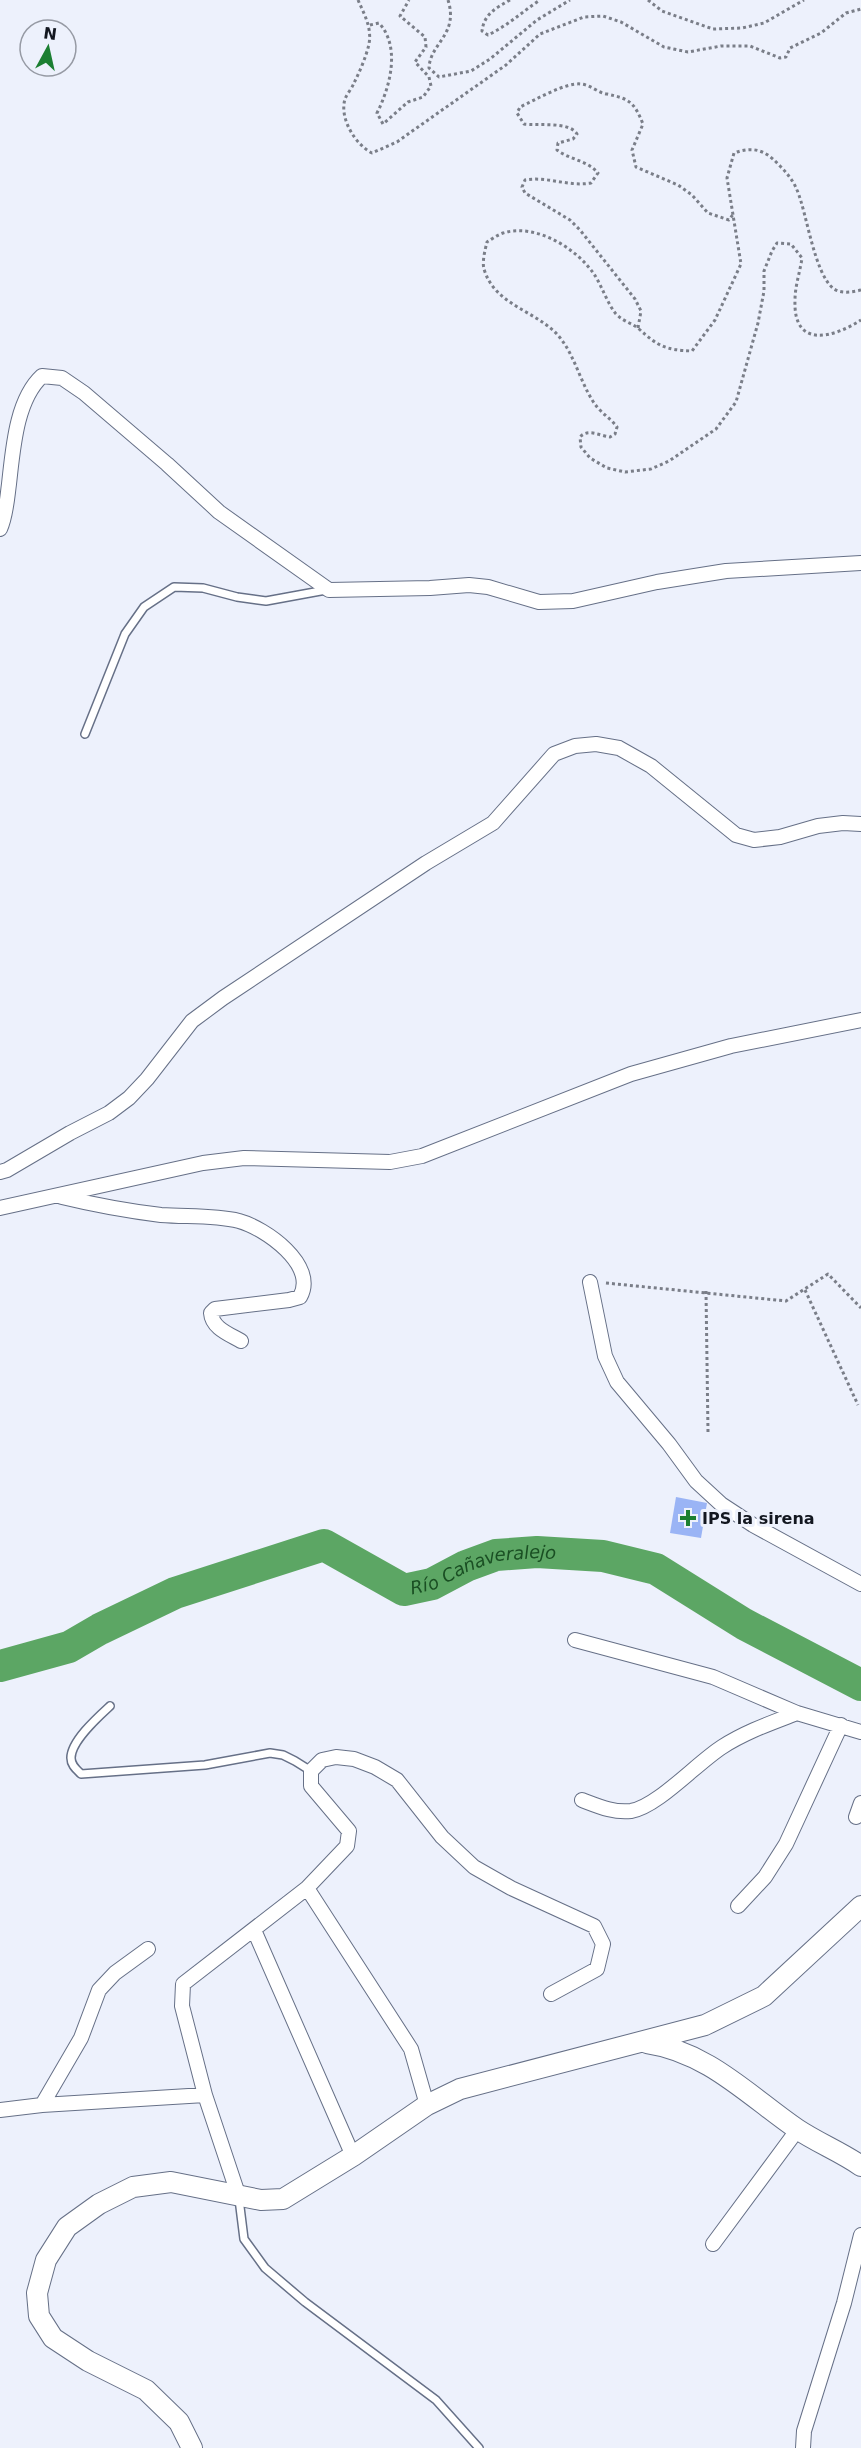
<svg xmlns="http://www.w3.org/2000/svg" width="861" height="2448" viewBox="0 0 861 2448" font-family="'DejaVu Sans',sans-serif">
<style>
.lines{fill:none;stroke-linecap:round;stroke-linejoin:round}
.river{stroke:#5ca664;stroke-width:32}
.building{fill:#9ab4f5}
.lane-casing{stroke:#667087;stroke-width:10}
.street-casing{stroke:#667087;stroke-width:16}
.secondary-casing{stroke:#667087;stroke-width:22}
.path{stroke:#7a7e88;stroke-width:3;stroke-dasharray:3 3;stroke-linecap:butt}
.lane{stroke:#fff;stroke-width:7}
.street{stroke:#fff;stroke-width:14}
.secondary{stroke:#fff;stroke-width:20}
.poi-dot{fill:#1c7f32;stroke:#edf1fc;stroke-width:2}
.labels{text-anchor:middle;stroke-width:6;stroke-linejoin:round;paint-order:stroke}
.poi-label{font-size:16px;font-weight:bold;fill:#131720;stroke:#edf1fc;text-anchor:start}
.water-label{font-size:18px;font-style:italic;fill:#1a4f23;stroke:#edf1fc}
</style>
<rect width="100%" height="100%" fill="#edf1fc"/>
<g class="lines">
<path class="river" id="s1" d="M 0,1666 L 69,1647 L 100,1629 L 175,1593 L 324,1545 L 404,1590 L 432,1584 L 466,1566 L 496,1555 L 537,1552 L 603,1556 L 656,1569 L 744,1624 L 861,1685"/>
</g>
<path class="building" d="M 676,1497 L 707,1503 L 701,1538 L 670,1533 Z"/>
<g class="lines">
<g class="lane-casing">
<path id="lane" d="M 85,734 L 125,634 L 144,607 L 174,587 L 203,588 L 237,597 L 266,601 L 326,590
M 110,1706 C 98,1717 71,1741 71,1758 C 71,1765 76,1769 81,1774 L 205,1765 L 270,1753 L 283,1755 L 295,1761 L 311,1771
M 239,2199 L 244,2239 L 265,2268 L 305,2302 L 436,2400 L 479,2448"/>
</g>
<g class="street-casing">
<path id="street" d="M 0,529 C 6,516 7,499 9,484 C 13,449 16,400 42,376 L 62,378 L 84,393 L 167,464 L 219,512 L 329,590 L 430,588 L 469,585 L 488,587 L 539,602 L 573,601 L 657,582 L 726,571 L 861,563
M 0,1172 L 7,1170 L 70,1133 L 109,1113 L 129,1098 L 147,1079 L 192,1021 L 223,998 L 426,863 L 493,823 L 554,754 L 575,746 L 596,744 L 619,748 L 651,766 L 736,835 L 754,840 L 780,837 L 818,826 L 843,823 L 861,824
M 62,1197 C 95,1205 128,1211 161,1215 C 187,1217 214,1215 239,1221 C 265,1228 318,1265 300,1297 L 289,1300 L 215,1309 L 211,1313 C 212,1328 229,1334 241,1341
M 0,1208 L 203,1163 L 244,1158 L 390,1162 L 422,1156 L 631,1074 L 731,1046 L 861,1020
M 590,1282 L 605,1356 L 617,1382 L 669,1444 L 696,1481 L 721,1504 L 753,1525 L 861,1584
M 575,1640 L 713,1677 L 797,1713 L 861,1732
M 582,1800 C 598,1806 613,1813 631,1811 C 657,1807 697,1763 722,1747 C 745,1732 771,1723 797,1713
M 856,1817 L 861,1803
M 307,1888 L 411,2049 L 427,2105
M 738,1906 L 765,1877 L 786,1844 L 841,1725
M 254,1930 L 353,2156
M 42,2105 L 81,2038 L 99,1990 L 115,1973 L 148,1949
M 0,2110 L 42,2105 L 205,2095
M 239,2197 L 205,2095 L 182,2006 L 183,1984 L 307,1888 L 347,1846 L 349,1831 L 311,1786 L 311,1771 L 322,1760 L 336,1757 L 354,1759 L 375,1767 L 397,1780 L 442,1837 L 474,1867 L 511,1888 L 594,1926 L 603,1944 L 597,1969 L 551,1994
M 713,2244 L 798,2129
M 803,2448 L 804,2431 L 844,2303 L 861,2235"/>
</g>
<g class="secondary-casing">
<path id="secondary" d="M 647,2043 C 708,2052 749,2096 797,2129 C 818,2143 841,2152 861,2166
M 192,2448 L 179,2422 L 146,2390 L 88,2361 L 53,2338 L 39,2316 L 37,2293 L 46,2260 L 67,2227 L 99,2204 L 133,2187 L 171,2182 L 261,2200 L 283,2199 L 353,2156 L 427,2105 L 460,2089 L 705,2025 L 764,1996 L 861,1906"/>
</g>
<path class="path" d="M 358,0 C 364,14 372,27 369,44 C 366,57 360,71 354,83 C 352,88 347,94 345,99 C 339,119 356,145 372,153 L 397,142 L 418,127 L 506,65 L 540,34 L 584,17 L 603,16 L 621,22 L 664,47 L 688,52 L 721,46 L 750,46 L 780,58 L 786,57 L 790,48 L 821,33 L 846,13 L 861,9
M 448,0 C 459,35 430,43 429,68 L 439,77 L 471,71 L 490,59 L 537,20 L 570,0
M 510,0 C 496,8 484,14 482,31 L 488,35 C 507,26 522,12 540,0
M 648,0 L 662,11 L 713,29 L 742,28 L 764,23 L 804,0
M 370,25 L 379,23 C 401,47 390,87 377,113 L 383,124 L 408,102 L 423,97 L 431,86 L 429,77 L 415,62 L 426,47 L 425,37 L 400,16 L 409,0
M 861,290 C 853,292 842,294 834,289 C 814,274 807,213 797,190 C 793,180 786,172 778,164 C 765,150 753,146 734,153 L 727,178 L 741,264 L 715,320 L 692,351 C 665,350 658,346 639,329 C 632,323 624,322 616,314 C 607,303 602,286 594,274 C 576,248 536,223 503,233 C 497,235 492,239 487,242 C 485,250 482,262 484,269 C 495,307 540,311 561,339 C 576,358 583,391 598,408 C 604,415 611,419 617,427 L 615,434 L 610,437 C 600,436 588,428 580,437 L 581,447 L 590,458 L 607,468 L 625,472 L 651,469 L 669,461 L 716,429 L 736,402 L 758,323 L 764,291 L 764,271 L 772,251 L 777,243 L 791,244 L 802,258 C 800,272 795,286 795,300 C 793,349 833,338 861,320
M 638,328 L 641,311 L 635,299 L 580,230 L 570,220 L 525,193 L 522,187 L 525,180 C 548,176 568,187 591,183 L 598,173 C 587,160 570,160 557,150 L 558,143 L 573,139 L 577,134 C 569,121 539,126 524,124 L 517,113 L 520,107 C 535,100 566,82 581,84 C 591,85 598,93 607,94 C 630,99 634,102 643,124 L 632,150 L 636,167 L 678,185 L 692,195 L 708,213 L 729,220 L 734,213
M 606,1283 L 786,1301 L 828,1274 L 861,1308
M 805,1290 L 858,1405
M 706,1291 L 708,1432"/>
<use href="#lane" class="lane"/>
<use href="#street" class="street"/>
<use href="#secondary" class="secondary"/>
</g>
<path class="poi-dot" d="M685 1509h6v6h6v6h-6v6h-6v-6h-6v-6h6z"/>
<g class="labels">
<g class="poi-label">
<text x="702" y="1524">IPS la sirena</text>
</g>
<g class="water-label">
<text dy="6" stroke="none"><textPath href="#s1" startOffset="522">Río Cañaveralejo</textPath></text>
</g>
</g>
<g transform="translate(48 48) rotate(8)"><circle r="28" fill="#edf1fc" stroke="#969aa4" stroke-width="1.5"/>
<path d="M0-4.5L10 22L0 15L-10 22Z" fill="#1c7f32"/>
<text y="-9" font-size="16" font-weight="bold" text-anchor="middle" fill="#131720">N</text>
</g>
</svg>
